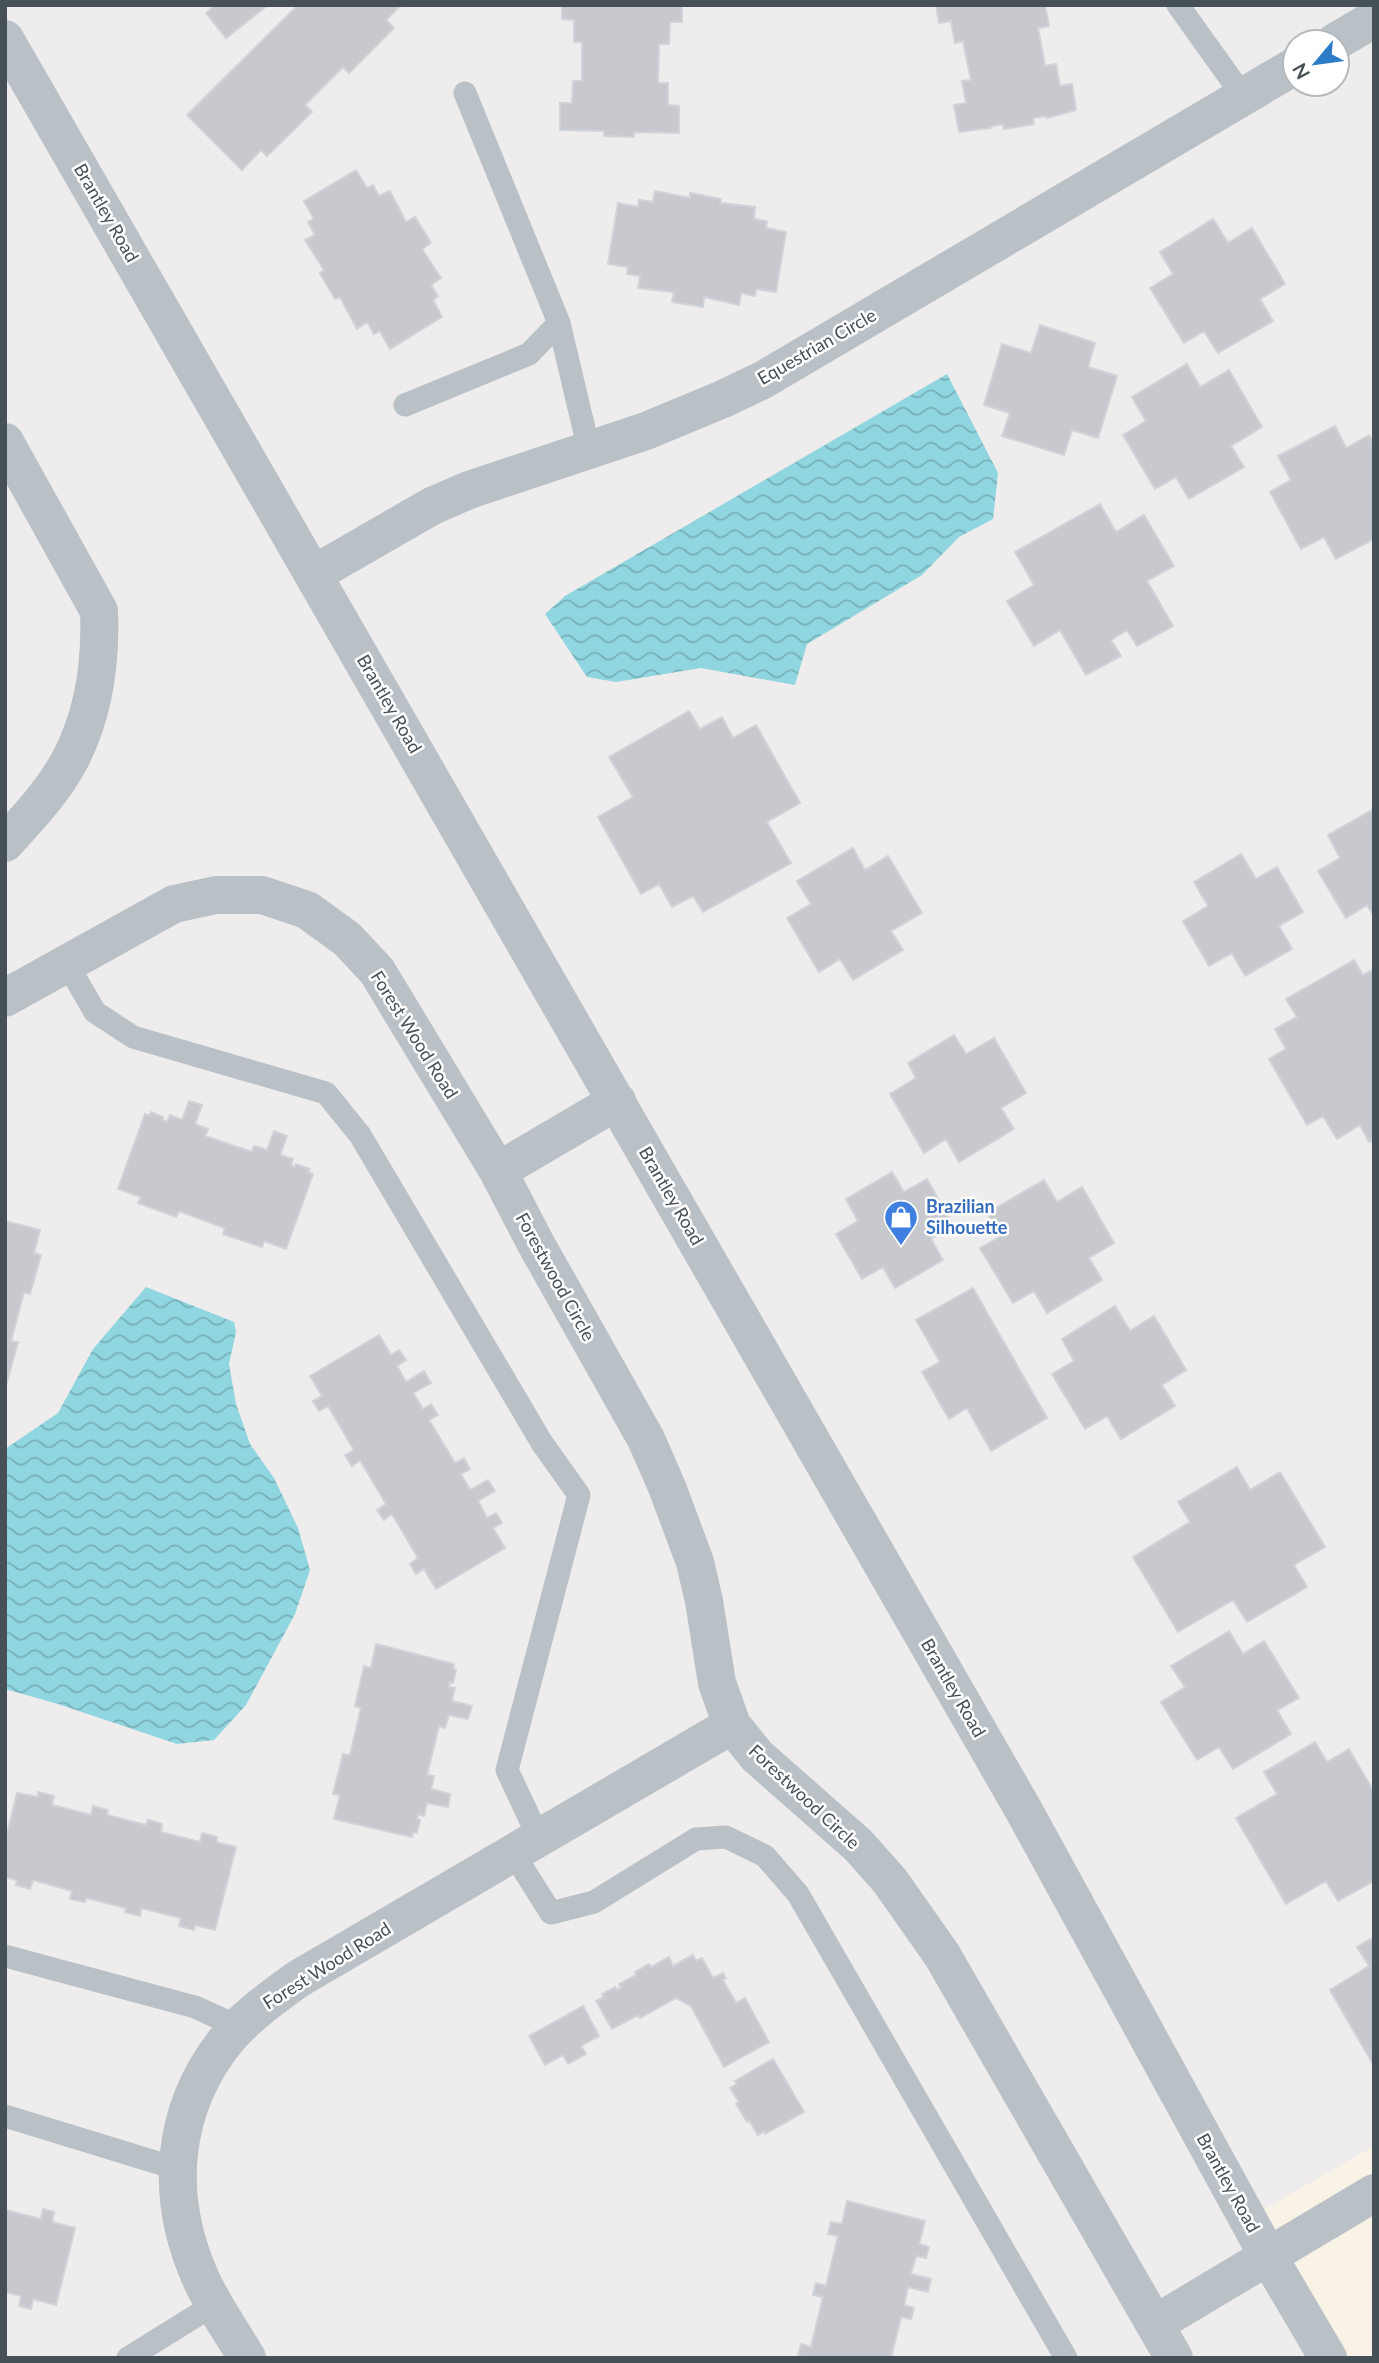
<svg xmlns="http://www.w3.org/2000/svg" width="1379" height="2363" viewBox="0 0 1379 2363" font-family="Lato,sans-serif">
<style>
.commercial{fill:#f9f2e6}
.water{fill:url(#water-waves)}
.building{fill:#c7c9ce;stroke:#d0d3d7;stroke-width:2}
.lines{fill:none;stroke-linecap:round;stroke-linejoin:round}
.service{stroke:#b9c1c7;stroke-width:23}
.minor{stroke:#b9c1c7;stroke-width:38}
.labels{text-anchor:middle;stroke-width:5;stroke-linejoin:round;paint-order:stroke}
.street-label{font-size:18px;fill:#465057;stroke:#fff}
.shop-label{font-size:18px;font-weight:bold;fill:#366cbe;stroke:#fff;text-anchor:start}
</style>
<defs>
<pattern id="water-waves" width="16" height="10" patternUnits="userSpaceOnUse" patternTransform="scale(1.75)"><rect width="16" height="10" fill="#90d6e0"/><path d="M0 5q4-4 8 0t8 0" fill="none" stroke="#77b0b8"/></pattern>
</defs>
<rect width="100%" height="100%" fill="#eeecec"/>
<path class="commercial" d="M 1374,2146 L 1374,2358 L 1334,2358 L 1249,2218 Z"/>
<path class="water" d="M 947,374 L 998,473 L 993,519 L 959,537 L 922,575 L 807,644 L 795,685 L 701,668 L 616,682 L 587,677 L 545,614 L 565,596 Z
M 146,1287 L 234,1322 L 236,1332 L 229,1364 L 236,1404 L 250,1444 L 274,1478 L 298,1528 L 310,1570 L 295,1614 L 246,1705 L 214,1740 L 177,1744 L 58,1704 L 5,1689 L 5,1449 L 58,1413 L 93,1349 Z"/>
<path class="building" d="M 215,5 L 268,5 L 226,38 L 206,13 Z
M 298,5 L 401,5 L 386,20 L 394,28 L 349,73 L 343,67 L 305,105 L 312,112 L 267,156 L 261,150 L 242,170 L 187,115 Z
M 562,5 L 682,5 L 682,22 L 670,22 L 669,44 L 659,44 L 658,83 L 668,83 L 668,105 L 679,106 L 679,133 L 634,132 L 634,137 L 604,136 L 604,131 L 560,130 L 560,103 L 572,103 L 573,81 L 582,81 L 582,42 L 574,42 L 574,20 L 562,19 Z
M 936,5 L 1045,5 L 1049,26 L 1038,28 L 1045,66 L 1056,64 L 1060,86 L 1072,84 L 1076,110 L 1047,118 L 1046,116 L 1033,118 L 1034,124 L 1004,129 L 1003,124 L 989,127 L 990,128 L 959,132 L 954,105 L 966,103 L 962,81 L 971,80 L 963,41 L 955,43 L 951,21 L 939,23 Z
M 356,170 L 367,188 L 373,185 L 379,196 L 390,191 L 406,222 L 415,217 L 431,243 L 422,249 L 441,278 L 431,285 L 438,296 L 433,300 L 442,317 L 390,349 L 380,331 L 374,334 L 367,322 L 357,329 L 340,297 L 335,299 L 320,273 L 324,270 L 305,240 L 315,235 L 308,222 L 314,219 L 304,201 Z
M 655,191 L 690,198 L 690,193 L 721,199 L 720,203 L 755,207 L 754,219 L 767,221 L 766,228 L 786,232 L 776,292 L 756,289 L 755,296 L 741,293 L 739,305 L 704,297 L 703,307 L 672,302 L 674,292 L 638,288 L 640,276 L 627,274 L 628,267 L 608,264 L 618,203 L 638,207 L 639,200 L 653,202 Z
M 1213,219 L 1228,243 L 1252,228 L 1285,284 L 1260,299 L 1273,321 L 1218,353 L 1204,331 L 1184,343 L 1150,288 L 1173,274 L 1160,252 Z
M 1040,325 L 1095,343 L 1088,367 L 1117,376 L 1098,438 L 1072,430 L 1064,455 L 1002,436 L 1010,413 L 984,405 L 1002,344 L 1031,353 Z
M 1187,364 L 1200,387 L 1229,370 L 1262,427 L 1231,446 L 1244,467 L 1189,499 L 1176,477 L 1155,489 L 1123,435 L 1146,421 L 1132,397 Z
M 1335,426 L 1346,448 L 1369,435 L 1374,444 L 1374,539 L 1336,559 L 1324,537 L 1301,549 L 1270,492 L 1291,480 L 1278,456 Z
M 1100,504 L 1116,532 L 1144,515 L 1174,566 L 1147,581 L 1173,626 L 1137,646 L 1127,630 L 1111,640 L 1121,656 L 1086,675 L 1060,630 L 1034,646 L 1007,601 L 1034,585 L 1015,552 Z
M 689,711 L 700,729 L 722,717 L 733,738 L 756,725 L 800,803 L 767,822 L 791,863 L 703,912 L 693,896 L 672,907 L 659,884 L 641,894 L 598,817 L 633,797 L 609,757 Z
M 1374,809 L 1374,916 L 1367,905 L 1346,918 L 1318,871 L 1340,858 L 1328,835 Z
M 853,848 L 865,870 L 888,856 L 922,913 L 891,931 L 903,950 L 853,980 L 840,959 L 819,972 L 787,918 L 811,904 L 797,881 Z
M 1241,854 L 1256,879 L 1277,867 L 1303,912 L 1279,926 L 1292,949 L 1245,976 L 1232,953 L 1209,966 L 1183,921 L 1208,906 L 1194,882 Z
M 1354,960 L 1363,975 L 1374,969 L 1374,1140 L 1369,1142 L 1360,1125 L 1337,1139 L 1323,1116 L 1307,1125 L 1269,1059 L 1286,1049 L 1275,1029 L 1297,1017 L 1286,999 Z
M 954,1035 L 966,1054 L 994,1038 L 1026,1093 L 1001,1108 L 1014,1129 L 959,1162 L 946,1139 L 924,1153 L 890,1094 L 916,1078 L 908,1063 Z
M 189,1101 L 202,1105 L 195,1124 L 208,1129 L 205,1136 L 252,1152 L 254,1146 L 267,1150 L 274,1131 L 287,1136 L 280,1155 L 293,1159 L 291,1165 L 295,1167 L 296,1164 L 310,1169 L 308,1172 L 313,1174 L 286,1249 L 264,1241 L 262,1247 L 223,1234 L 225,1228 L 179,1211 L 176,1217 L 138,1203 L 141,1197 L 118,1189 L 145,1114 L 149,1116 L 151,1112 L 163,1117 L 162,1120 L 167,1122 L 170,1115 L 182,1120 Z
M 892,1172 L 904,1192 L 927,1179 L 953,1225 L 931,1239 L 943,1260 L 895,1288 L 883,1267 L 862,1279 L 836,1234 L 858,1221 L 846,1199 Z
M 1044,1180 L 1057,1202 L 1082,1187 L 1114,1243 L 1089,1258 L 1102,1280 L 1047,1313 L 1034,1291 L 1013,1303 L 980,1248 L 1001,1236 L 987,1213 Z
M 5,1221 L 40,1230 L 34,1253 L 41,1255 L 30,1294 L 24,1292 L 11,1341 L 18,1342 L 7,1382 L 5,1381 Z
M 973,1288 L 1047,1418 L 991,1451 L 967,1408 L 949,1419 L 922,1372 L 940,1362 L 916,1320 Z
M 1115,1306 L 1130,1331 L 1154,1316 L 1186,1370 L 1162,1385 L 1175,1406 L 1121,1439 L 1107,1416 L 1085,1429 L 1052,1374 L 1074,1361 L 1062,1339 Z
M 379,1335 L 391,1355 L 399,1350 L 406,1360 L 397,1366 L 406,1382 L 424,1371 L 431,1383 L 413,1393 L 423,1409 L 431,1404 L 438,1415 L 429,1420 L 455,1463 L 464,1458 L 470,1469 L 461,1474 L 470,1490 L 488,1480 L 495,1491 L 478,1501 L 487,1518 L 496,1513 L 502,1523 L 493,1528 L 505,1548 L 436,1589 L 424,1569 L 416,1574 L 410,1564 L 418,1558 L 392,1514 L 384,1520 L 377,1510 L 386,1504 L 360,1460 L 352,1466 L 345,1455 L 354,1450 L 328,1406 L 319,1411 L 313,1401 L 322,1396 L 310,1376 Z
M 1237,1467 L 1250,1490 L 1280,1472 L 1325,1547 L 1294,1565 L 1307,1587 L 1247,1622 L 1233,1600 L 1178,1632 L 1133,1557 L 1190,1522 L 1178,1502 Z
M 1229,1631 L 1243,1654 L 1264,1641 L 1299,1698 L 1277,1710 L 1291,1734 L 1233,1769 L 1219,1747 L 1197,1760 L 1161,1702 L 1185,1687 L 1171,1666 Z
M 376,1644 L 454,1664 L 453,1669 L 456,1670 L 453,1683 L 450,1682 L 449,1687 L 455,1688 L 452,1701 L 472,1706 L 468,1719 L 449,1715 L 445,1728 L 439,1726 L 427,1775 L 434,1776 L 431,1789 L 450,1794 L 448,1807 L 427,1803 L 424,1816 L 418,1814 L 417,1819 L 420,1820 L 417,1833 L 413,1832 L 412,1837 L 334,1819 L 340,1795 L 333,1794 L 343,1754 L 350,1755 L 361,1708 L 355,1706 L 364,1666 L 371,1668 Z
M 1315,1742 L 1327,1762 L 1349,1749 L 1374,1792 L 1374,1881 L 1338,1901 L 1326,1881 L 1286,1904 L 1236,1818 L 1277,1794 L 1264,1772 Z
M 38,1792 L 54,1796 L 52,1805 L 91,1815 L 93,1806 L 108,1810 L 107,1815 L 146,1825 L 148,1820 L 162,1824 L 161,1832 L 200,1842 L 202,1833 L 217,1837 L 216,1842 L 236,1847 L 215,1930 L 195,1925 L 194,1930 L 179,1926 L 181,1918 L 141,1908 L 140,1916 L 125,1912 L 126,1908 L 86,1898 L 85,1902 L 70,1899 L 72,1891 L 33,1880 L 30,1889 L 16,1885 L 17,1880 L 5,1877 L 5,1842 L 17,1793 L 38,1797 Z
M 1374,1937 L 1374,2066 L 1330,1990 L 1369,1966 L 1357,1947 Z
M 693,1955 L 696,1961 L 702,1958 L 713,1978 L 723,1973 L 726,1978 L 723,1980 L 736,2003 L 745,1998 L 769,2042 L 724,2067 L 691,2006 L 676,1998 L 640,2018 L 638,2015 L 612,2029 L 596,2001 L 604,1997 L 602,1994 L 615,1987 L 617,1990 L 621,1987 L 619,1984 L 636,1975 L 635,1972 L 649,1964 L 651,1967 L 669,1957 L 673,1966 Z
M 583,2006 L 599,2036 L 581,2046 L 586,2054 L 568,2064 L 563,2055 L 545,2065 L 529,2036 Z
M 773,2059 L 804,2112 L 765,2134 L 764,2131 L 758,2135 L 749,2120 L 747,2122 L 736,2104 L 739,2102 L 730,2088 L 737,2084 L 735,2081 Z
M 847,2201 L 925,2221 L 919,2244 L 929,2247 L 926,2258 L 916,2256 L 911,2274 L 931,2279 L 928,2292 L 908,2287 L 904,2305 L 914,2308 L 911,2319 L 901,2317 L 891,2358 L 806,2358 L 798,2356 L 801,2344 L 811,2347 L 823,2297 L 813,2295 L 816,2283 L 826,2286 L 838,2236 L 828,2234 L 831,2222 L 842,2224 Z
M 43,2209 L 54,2212 L 52,2222 L 75,2228 L 56,2305 L 33,2299 L 31,2309 L 19,2306 L 21,2296 L 5,2292 L 5,2210 L 41,2219 Z"/>
<g class="lines">
<path class="service" d="M 1178,5 L 1243,96
M 465,93 L 559,323 L 589,450
M 405,405 L 529,354 L 559,323
M 67,964 L 95,1012 L 133,1037 L 326,1093 L 360,1135 L 542,1443 L 579,1495 L 507,1770 L 539,1838
M 513,1853 L 551,1913 L 594,1902 L 696,1839 L 726,1837 L 765,1856 L 798,1894 L 1066,2358
M 5,1956 L 195,2007 L 239,2027
M 5,2116 L 178,2169
M 128,2358 L 215,2304"/>
<path class="minor" d="M 5,39 L 1023,1809 L 1268,2256 L 1328,2358
M 1335,42 L 1374,19
M 5,442 L 99,611 C 101,661 94,713 71,758 C 55,789 29,817 5,843
M 314,574 L 432,506 L 469,490 L 646,431 L 723,399 L 763,380 L 1295,66
M 5,998 L 174,904 L 216,895 L 262,895 L 307,910 L 347,939 L 377,971 L 498,1171 L 536,1244 L 646,1439 L 667,1487 L 695,1562 L 704,1601 L 717,1683 L 732,1725 L 757,1756 L 858,1845 L 890,1881 L 942,1955 L 1174,2358
M 498,1171 L 617,1101
M 1155,2324 L 1374,2193
M 247,2358 C 232,2332 213,2306 201,2279 C 164,2197 170,2109 228,2038 C 248,2015 273,1997 298,1979 L 732,1725"/>
</g>
<defs>
<g id="shop-pin" transform="scale(1.75)"><path d="M0 17L-7.5 6A9.5 9.5 0 1 1 7.5 6Z" fill="#3f7fe0" stroke="#fff"/><path d="M-5-2.5h2.3a2.7 3.5 0 0 1 5.4 0H5L5.5 6h-11ZM-1.5-2.5h3a1.5 2.3 0 0 0-3 0Z" fill="#fff"/></g>
</defs>
<g fill-rule="evenodd">
<use href="#shop-pin" x="901" y="1217"/>
</g>
<g class="labels">
<g class="street-label">
<text transform="translate(106 213) rotate(60)" y="6">Brantley Road</text>
<text transform="translate(817 347) rotate(-30)" y="6">Equestrian Circle</text>
<text transform="translate(389 704) rotate(60)" y="6">Brantley Road</text>
<text transform="translate(414 1035) rotate(58)" y="6">Forest Wood Road</text>
<text transform="translate(671 1196) rotate(60)" y="6">Brantley Road</text>
<text transform="translate(555 1277) rotate(61)" y="6">Forestwood Circle</text>
<text transform="translate(953 1688) rotate(60)" y="6">Brantley Road</text>
<text transform="translate(804 1797) rotate(43)" y="6">Forestwood Circle</text>
<text transform="translate(327 1966) rotate(-32)" y="6">Forest Wood Road</text>
<text transform="translate(1228 2183) rotate(61)" y="6">Brantley Road</text>
</g>
<g class="shop-label">
<text x="926" y="1213">Brazilian<tspan x="926" dy="21">Silhouette</tspan></text>
</g>
</g>
<rect width="1379" height="2363" fill="none" stroke="#465057" stroke-width="14"/>
<g transform="translate(1316 63) rotate(241)"><circle r="33" fill="#ffffff" stroke="#b5b9bc" stroke-width="2"/>
<path d="M0-5L12 26L0 18L-12 26Z" fill="#2d7cc7"/>
<text y="-10" font-size="19" font-weight="bold" text-anchor="middle" fill="#465057">N</text>
</g>
</svg>
